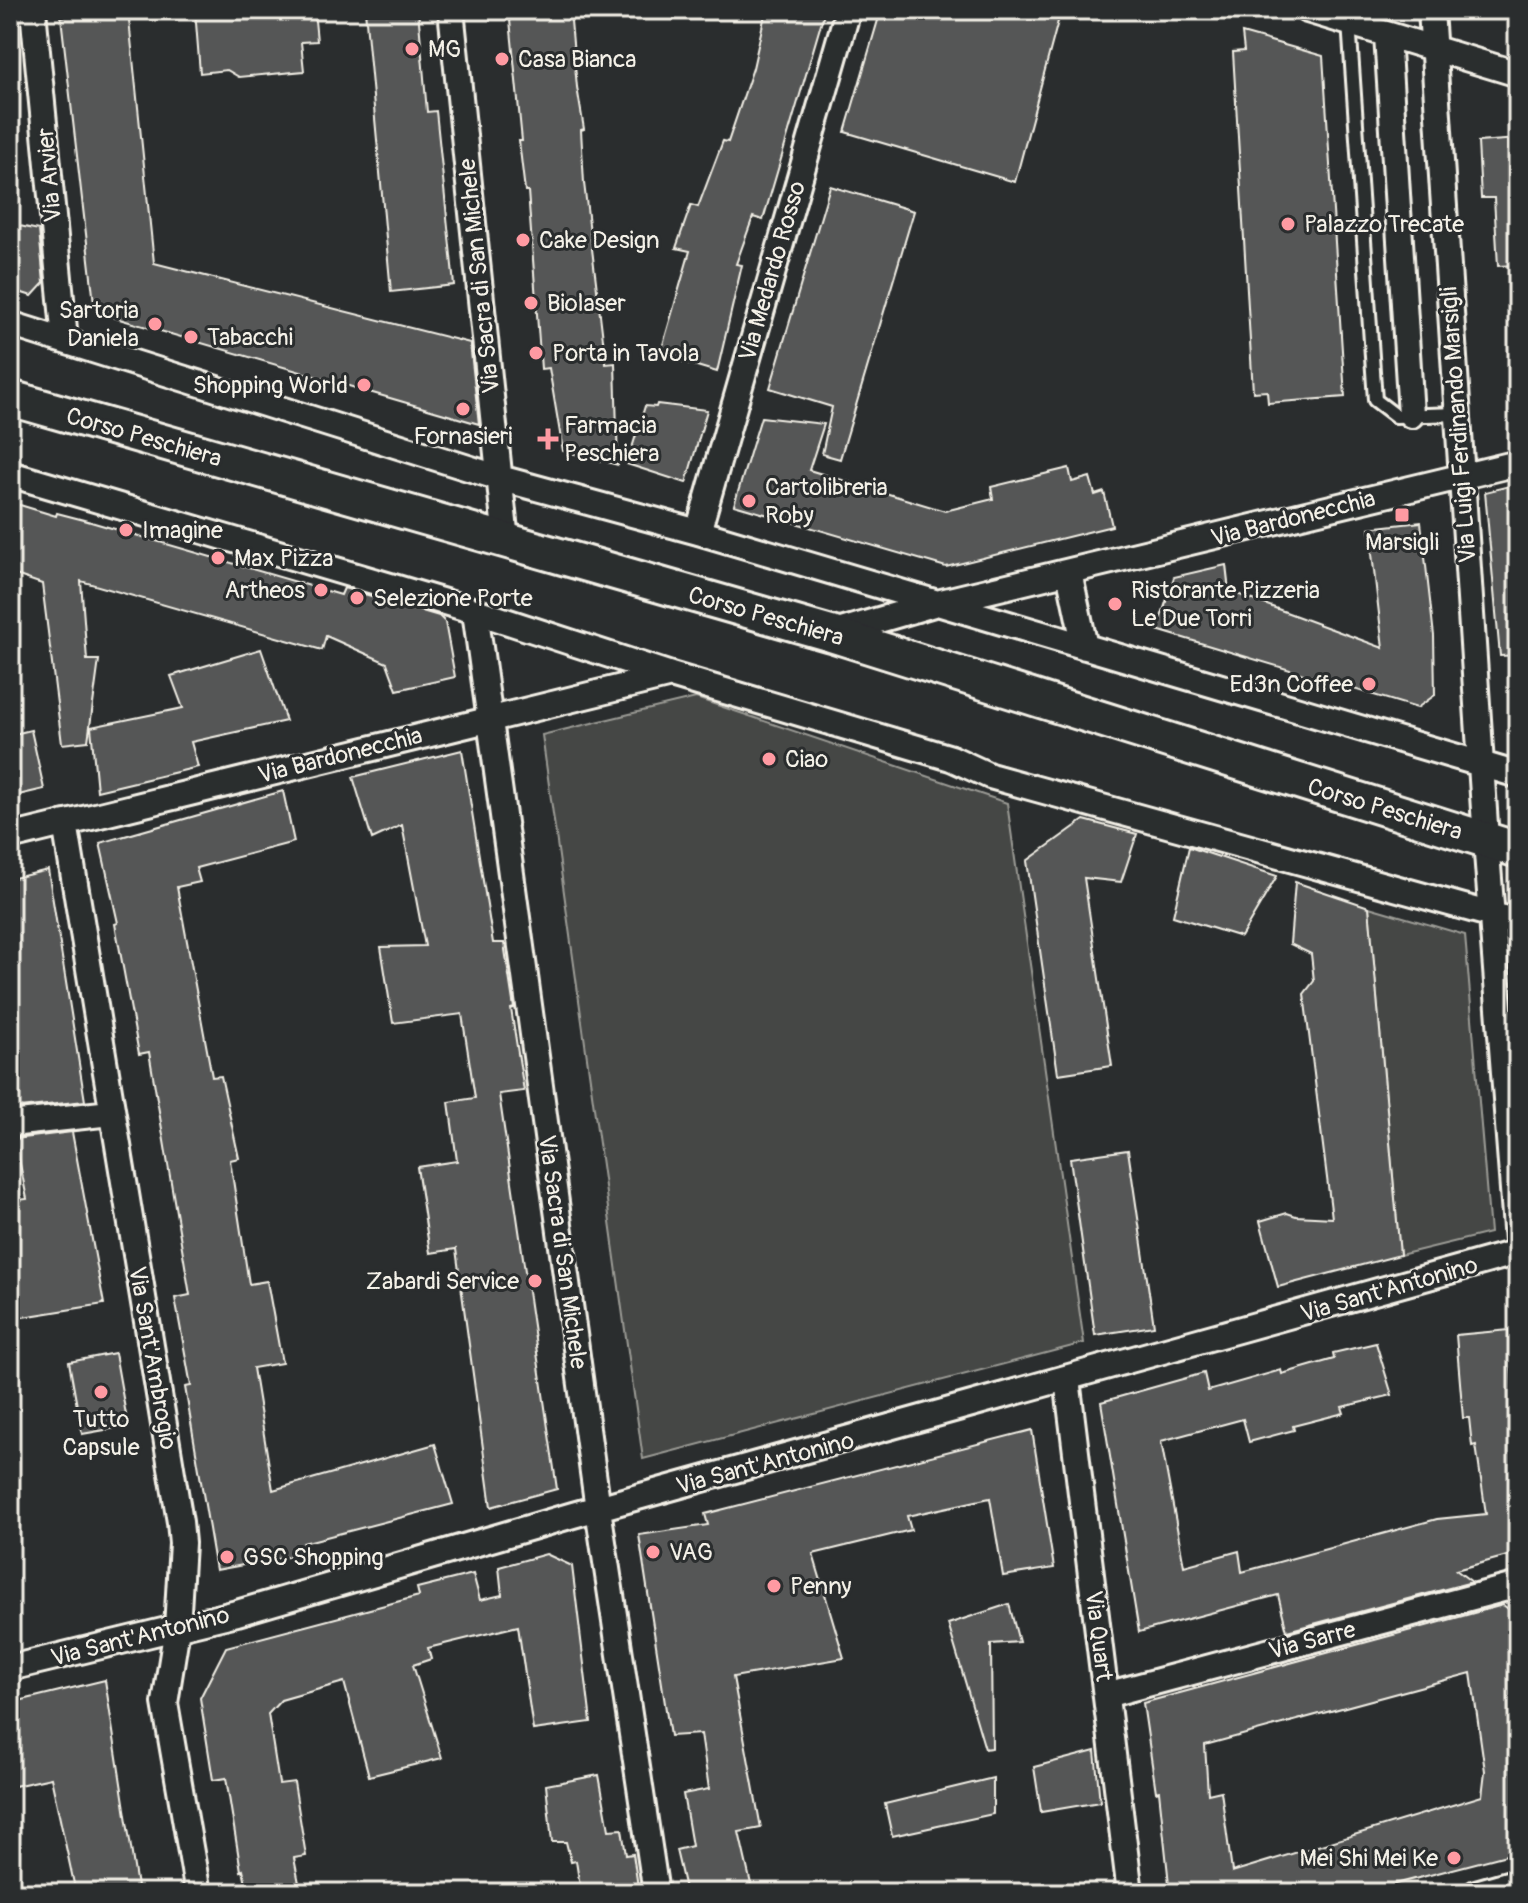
<svg xmlns="http://www.w3.org/2000/svg" width="1528" height="1903" viewBox="0 0 1528 1903" font-family="Pangolin,sans-serif">
<style>
.green{fill:#444645;stroke:#9c9c96;stroke-width:2}
.building{fill:#555756;stroke:#f4f1e8;stroke-width:2;fill-rule:evenodd}
.lines{fill:none;stroke-linecap:round;stroke-linejoin:round}
.lane-casing{stroke:#f4f1e8;stroke-width:18}
.street-casing{stroke:#f4f1e8;stroke-width:30}
.secondary-casing{stroke:#f4f1e8;stroke-width:40}
.lane{stroke:#2a2d2e;stroke-width:12}
.street{stroke:#2a2d2e;stroke-width:24}
.secondary{stroke:#2a2d2e;stroke-width:34}
.poi-dot{fill:#ff9aa2;stroke:#2a2d2e;stroke-width:3}
.labels{text-anchor:middle;stroke-width:6;stroke-linejoin:round;paint-order:stroke}
.poi-label{font-size:24px;fill:#f4f1e8;stroke:#2a2d2e;text-anchor:start}
.street-label{font-size:24px;fill:#f4f1e8;stroke:#2a2d2e}
</style>
<rect width="100%" height="100%" fill="#2a2d2e"/>
<filter id="ink" filterUnits="userSpaceOnUse"><feTurbulence type="fractalNoise" baseFrequency=".0125" numOctaves="2"/><feDisplacementMap in="SourceGraphic" scale="16" xChannelSelector="R" yChannelSelector="G"/><feConvolveMatrix kernelMatrix="1 2 1 2 8 2 1 2 1" color-interpolation-filters="sRGB"/></filter>
<g filter="url(#ink)">
<path class="green" d="M 696,698 L 1007,803 L 1084,1343 L 643,1459 L 542,735 Z
M 1369,907 L 1465,935 L 1490,1233 L 1400,1255 Z"/>
<path class="building" d="M 117,10 L 128,10 L 154,263 L 470,343 L 479,424 L 95,312 L 61,17 Z
M 195,10 L 314,10 L 317,41 L 301,42 L 304,71 L 239,77 L 227,70 L 200,73 Z
M 365,10 L 418,10 L 427,112 L 436,111 L 454,285 L 391,292 Z
M 509,10 L 570,10 L 577,87 L 584,129 L 581,130 L 584,183 L 606,364 L 615,363 L 618,465 L 563,451 L 549,368 L 541,369 L 528,191 L 525,191 L 519,141 L 522,141 Z
M 766,10 L 825,10 L 763,220 L 753,217 L 736,264 L 742,265 L 717,372 L 660,355 L 690,251 L 676,248 L 691,205 L 698,207 L 723,141 L 728,142 L 753,68 Z
M 881,10 L 1061,10 L 1015,182 L 845,132 Z
M 1242,33 L 1323,56 L 1345,397 L 1268,403 L 1267,391 L 1253,392 L 1233,52 L 1244,51 Z
M 1518,139 L 1518,265 L 1498,266 L 1494,198 L 1481,198 L 1478,142 Z
M 830,186 L 914,211 L 840,459 L 822,454 L 832,407 L 770,388 Z
M 10,224 L 39,230 L 44,283 L 32,296 L 10,289 Z
M 657,404 L 707,410 L 686,483 L 627,464 L 645,406 L 656,407 Z
M 761,417 L 824,424 L 809,470 L 945,511 L 993,499 L 991,487 L 1069,468 L 1072,482 L 1090,477 L 1095,495 L 1104,492 L 1112,526 L 946,567 L 734,505 Z
M 1518,484 L 1518,655 L 1500,656 L 1485,492 Z
M 10,502 L 56,516 L 57,513 L 84,520 L 341,595 L 344,588 L 439,616 L 445,622 L 455,677 L 397,690 L 387,663 L 326,636 L 322,650 L 81,581 L 87,660 L 99,660 L 88,741 L 62,744 L 42,584 L 10,573 Z
M 1421,522 L 1434,636 L 1435,695 L 1417,708 L 1157,630 L 1174,577 L 1226,565 L 1229,591 L 1383,648 L 1369,528 Z
M 261,649 L 286,721 L 191,742 L 198,767 L 97,791 L 91,727 L 183,708 L 171,676 Z
M 31,730 L 44,789 L 10,797 L 10,735 Z
M 462,750 L 493,943 L 504,943 L 514,1008 L 511,1009 L 524,1091 L 499,1094 L 557,1489 L 491,1507 L 456,1249 L 430,1253 L 417,1167 L 457,1161 L 449,1102 L 475,1098 L 462,1014 L 393,1023 L 381,947 L 425,946 L 402,825 L 372,839 L 353,777 Z
M 283,791 L 294,842 L 196,868 L 200,882 L 177,887 L 212,1077 L 221,1076 L 239,1158 L 230,1160 L 249,1284 L 267,1281 L 282,1363 L 253,1368 L 273,1490 L 435,1444 L 453,1504 L 303,1543 L 304,1554 L 216,1570 L 185,1387 L 191,1386 L 175,1298 L 190,1295 L 149,1052 L 139,1054 L 115,924 L 118,923 L 100,843 Z
M 1084,820 L 1137,834 L 1121,882 L 1084,878 L 1112,1066 L 1058,1074 L 1027,861 Z
M 1189,847 L 1277,876 L 1241,937 L 1173,916 Z
M 48,870 L 85,1101 L 10,1109 L 10,879 Z
M 1295,882 L 1369,907 L 1400,1255 L 1278,1287 L 1260,1221 L 1287,1213 L 1296,1216 L 1332,1218 L 1304,994 L 1314,981 L 1311,954 L 1290,944 Z
M 72,1132 L 104,1304 L 10,1319 L 10,1201 L 27,1199 L 15,1139 Z
M 1128,1150 L 1154,1326 L 1095,1335 L 1070,1158 Z
M 1509,1330 L 1518,1461 L 1518,1553 L 1456,1570 L 1472,1582 L 1287,1631 L 1278,1595 L 1139,1632 L 1101,1402 L 1204,1373 L 1208,1391 L 1281,1370 L 1282,1374 L 1334,1359 L 1333,1353 L 1376,1343 L 1392,1395 L 1342,1407 L 1344,1413 L 1293,1426 L 1294,1430 L 1249,1442 L 1243,1419 L 1161,1441 L 1184,1566 L 1239,1551 L 1242,1572 L 1437,1519 L 1486,1514 L 1476,1445 L 1472,1446 L 1469,1418 L 1463,1418 L 1456,1335 Z
M 115,1353 L 128,1426 L 82,1434 L 69,1362 Z
M 1032,1430 L 1054,1568 L 1003,1576 L 990,1498 L 907,1516 L 911,1530 L 813,1554 L 844,1658 L 733,1677 L 761,1828 L 739,1832 L 753,1893 L 686,1893 L 676,1850 L 692,1846 L 683,1794 L 709,1789 L 701,1734 L 670,1736 L 639,1535 L 708,1525 L 705,1514 Z
M 546,1554 L 572,1566 L 591,1722 L 533,1730 L 518,1626 L 428,1648 L 431,1659 L 413,1665 L 442,1758 L 369,1776 L 344,1682 L 281,1700 L 268,1714 L 279,1784 L 294,1782 L 306,1856 L 294,1858 L 301,1893 L 248,1893 L 243,1870 L 241,1871 L 226,1778 L 213,1780 L 200,1698 L 226,1647 L 419,1596 L 417,1588 L 473,1574 L 480,1600 L 502,1595 L 499,1567 Z
M 1009,1604 L 1019,1642 L 991,1644 L 992,1748 L 985,1749 L 948,1624 Z
M 1503,1605 L 1518,1616 L 1518,1852 L 1361,1893 L 1170,1893 L 1159,1791 L 1156,1792 L 1143,1703 ZM 1471,1673 L 1485,1771 L 1482,1796 L 1232,1872 L 1221,1791 L 1208,1794 L 1205,1745 Z
M 105,1680 L 138,1893 L 76,1893 L 51,1778 L 10,1787 L 10,1703 Z
M 1095,1751 L 1100,1802 L 1041,1812 L 1034,1767 Z
M 599,1775 L 609,1830 L 622,1829 L 626,1855 L 633,1854 L 639,1893 L 581,1893 L 576,1861 L 571,1862 L 566,1842 L 552,1842 L 546,1785 Z
M 993,1778 L 993,1814 L 892,1836 L 885,1804 Z"/>
<g class="lines">
<g class="lane-casing">
<path id="lane" d="M 1349,22 L 1375,400 L 1396,416 L 1458,414"/>
</g>
<g class="street-casing">
<path id="street" d="M 33,10 L 65,340
M 451,10 L 506,541
M 1307,10 L 1518,74
M 1431,10 L 1486,840 L 1518,1254
M 1387,35 L 1411,415
M 10,324 L 500,478 L 698,532 L 1518,775
M 10,474 L 475,611 L 671,675 L 951,758 L 990,776 L 1518,922
M 698,532 L 848,10
M 1069,572 L 1085,647
M 475,611 L 598,1509 L 656,1893
M 831,634 L 937,603 L 1518,463
M 65,823 L 180,1522 L 182,1543 L 177,1628 L 165,1703 L 198,1893
M 10,837 L 671,675
M 10,1124 L 111,1113
M 1067,1379 L 1130,1893
M 10,1668 L 237,1613 L 573,1515 L 1518,1252
M 1106,1695 L 1518,1585
M 1476,1893 L 1518,1881"/>
</g>
<g class="secondary-casing">
<path id="secondary" d="M 10,398 L 831,634 L 1518,850"/>
</g>
<use href="#lane" class="lane"/>
<use href="#street" class="street"/>
<use href="#secondary" class="secondary"/>
</g>
</g>
<g class="poi-dot">
<circle cx="412" cy="49" r="8"/>
<circle cx="502" cy="59" r="8"/>
<circle cx="1288" cy="224" r="8"/>
<circle cx="523" cy="240" r="8"/>
<circle cx="531" cy="303" r="8"/>
<circle cx="155" cy="324" r="8"/>
<circle cx="191" cy="337" r="8"/>
<circle cx="536" cy="353" r="8"/>
<circle cx="364" cy="385" r="8"/>
<circle cx="463" cy="409" r="8"/>
<path d="M544 427h8v8h8v8h-8v8h-8v-8h-8v-8h8z"/>
<circle cx="749" cy="501" r="8"/>
<rect x="1394" y="507" width="16" height="16" rx="4"/>
<circle cx="126" cy="530" r="8"/>
<circle cx="218" cy="558" r="8"/>
<circle cx="321" cy="590" r="8"/>
<circle cx="357" cy="598" r="8"/>
<circle cx="1115" cy="604" r="8"/>
<circle cx="1369" cy="684" r="8"/>
<circle cx="769" cy="759" r="8"/>
<circle cx="535" cy="1281" r="8"/>
<circle cx="101" cy="1392" r="8"/>
<circle cx="653" cy="1552" r="8"/>
<circle cx="227" cy="1557" r="8"/>
<circle cx="774" cy="1586" r="8"/>
<circle cx="1454" cy="1858" r="8"/>
</g>
<g class="labels">
<g class="poi-label">
<text x="428" y="57">MG</text>
<text x="518" y="67">Casa Bianca</text>
<text x="1304" y="232">Palazzo Trecate</text>
<text x="539" y="248">Cake Design</text>
<text x="547" y="311">Biolaser</text>
<text x="139" y="318" text-anchor="end">Sartoria<tspan x="139" dy="28">Daniela</tspan></text>
<text x="207" y="345">Tabacchi</text>
<text x="552" y="361">Porta in Tavola</text>
<text x="348" y="393" text-anchor="end">Shopping World</text>
<text x="564" y="433">Farmacia<tspan x="564" dy="28">Peschiera</tspan></text>
<text x="463" y="444" text-anchor="middle">Fornasieri</text>
<text x="765" y="495">Cartolibreria<tspan x="765" dy="28">Roby</tspan></text>
<text x="142" y="538">Imagine</text>
<text x="1402" y="550" text-anchor="middle">Marsigli</text>
<text x="234" y="566">Max Pizza</text>
<text x="305" y="598" text-anchor="end">Artheos</text>
<text x="1131" y="598">Ristorante Pizzeria<tspan x="1131" dy="28">Le Due Torri</tspan></text>
<text x="373" y="606">Selezione Porte</text>
<text x="1353" y="692" text-anchor="end">Ed3n Coffee</text>
<text x="785" y="767">Ciao</text>
<text x="519" y="1289" text-anchor="end">Zabardi Service</text>
<text x="101" y="1427" text-anchor="middle">Tutto<tspan x="101" dy="28">Capsule</tspan></text>
<text x="669" y="1560">VAG</text>
<text x="243" y="1565">GSC Shopping</text>
<text x="790" y="1594">Penny</text>
<text x="1438" y="1866" text-anchor="end">Mei Shi Mei Ke</text>
</g>
<g class="street-label">
<text transform="translate(49 175) rotate(-95)" y="8">Via Arvier</text>
<text transform="translate(772 271) rotate(-74)" y="8">Via Medardo Rosso</text>
<text transform="translate(479 276) rotate(-96)" y="8">Via Sacra di San Michele</text>
<text transform="translate(1458 425) rotate(-94)" y="8">Via Luigi Ferdinando Marsigli</text>
<text transform="translate(144 437) rotate(16)" y="8">Corso Peschiera</text>
<text transform="translate(1293 518) rotate(-14)" y="8">Via Bardonecchia</text>
<text transform="translate(766 616) rotate(16)" y="8">Corso Peschiera</text>
<text transform="translate(340 755) rotate(-14)" y="8">Via Bardonecchia</text>
<text transform="translate(1385 809) rotate(17)" y="8">Corso Peschiera</text>
<text transform="translate(563 1252) rotate(82)" y="8">Via Sacra di San Michele</text>
<text transform="translate(1389 1289) rotate(-16)" y="8">Via Sant'Antonino</text>
<text transform="translate(153 1358) rotate(80)" y="8">Via Sant'Ambrogio</text>
<text transform="translate(765 1463) rotate(-15)" y="8">Via Sant'Antonino</text>
<text transform="translate(140 1636) rotate(-14)" y="8">Via Sant'Antonino</text>
<text transform="translate(1099 1636) rotate(83)" y="8">Via Quart</text>
<text transform="translate(1312 1640) rotate(-15)" y="8">Via Sarre</text>
</g>
</g>
<rect width="1528" height="1903" fill="none" stroke="#2a2d2e" stroke-width="40"/>
<rect x="20" y="20" width="1488" height="1863" fill="none" stroke="#f4f1e8" stroke-width="3" filter="url(#ink)"/>
</svg>
